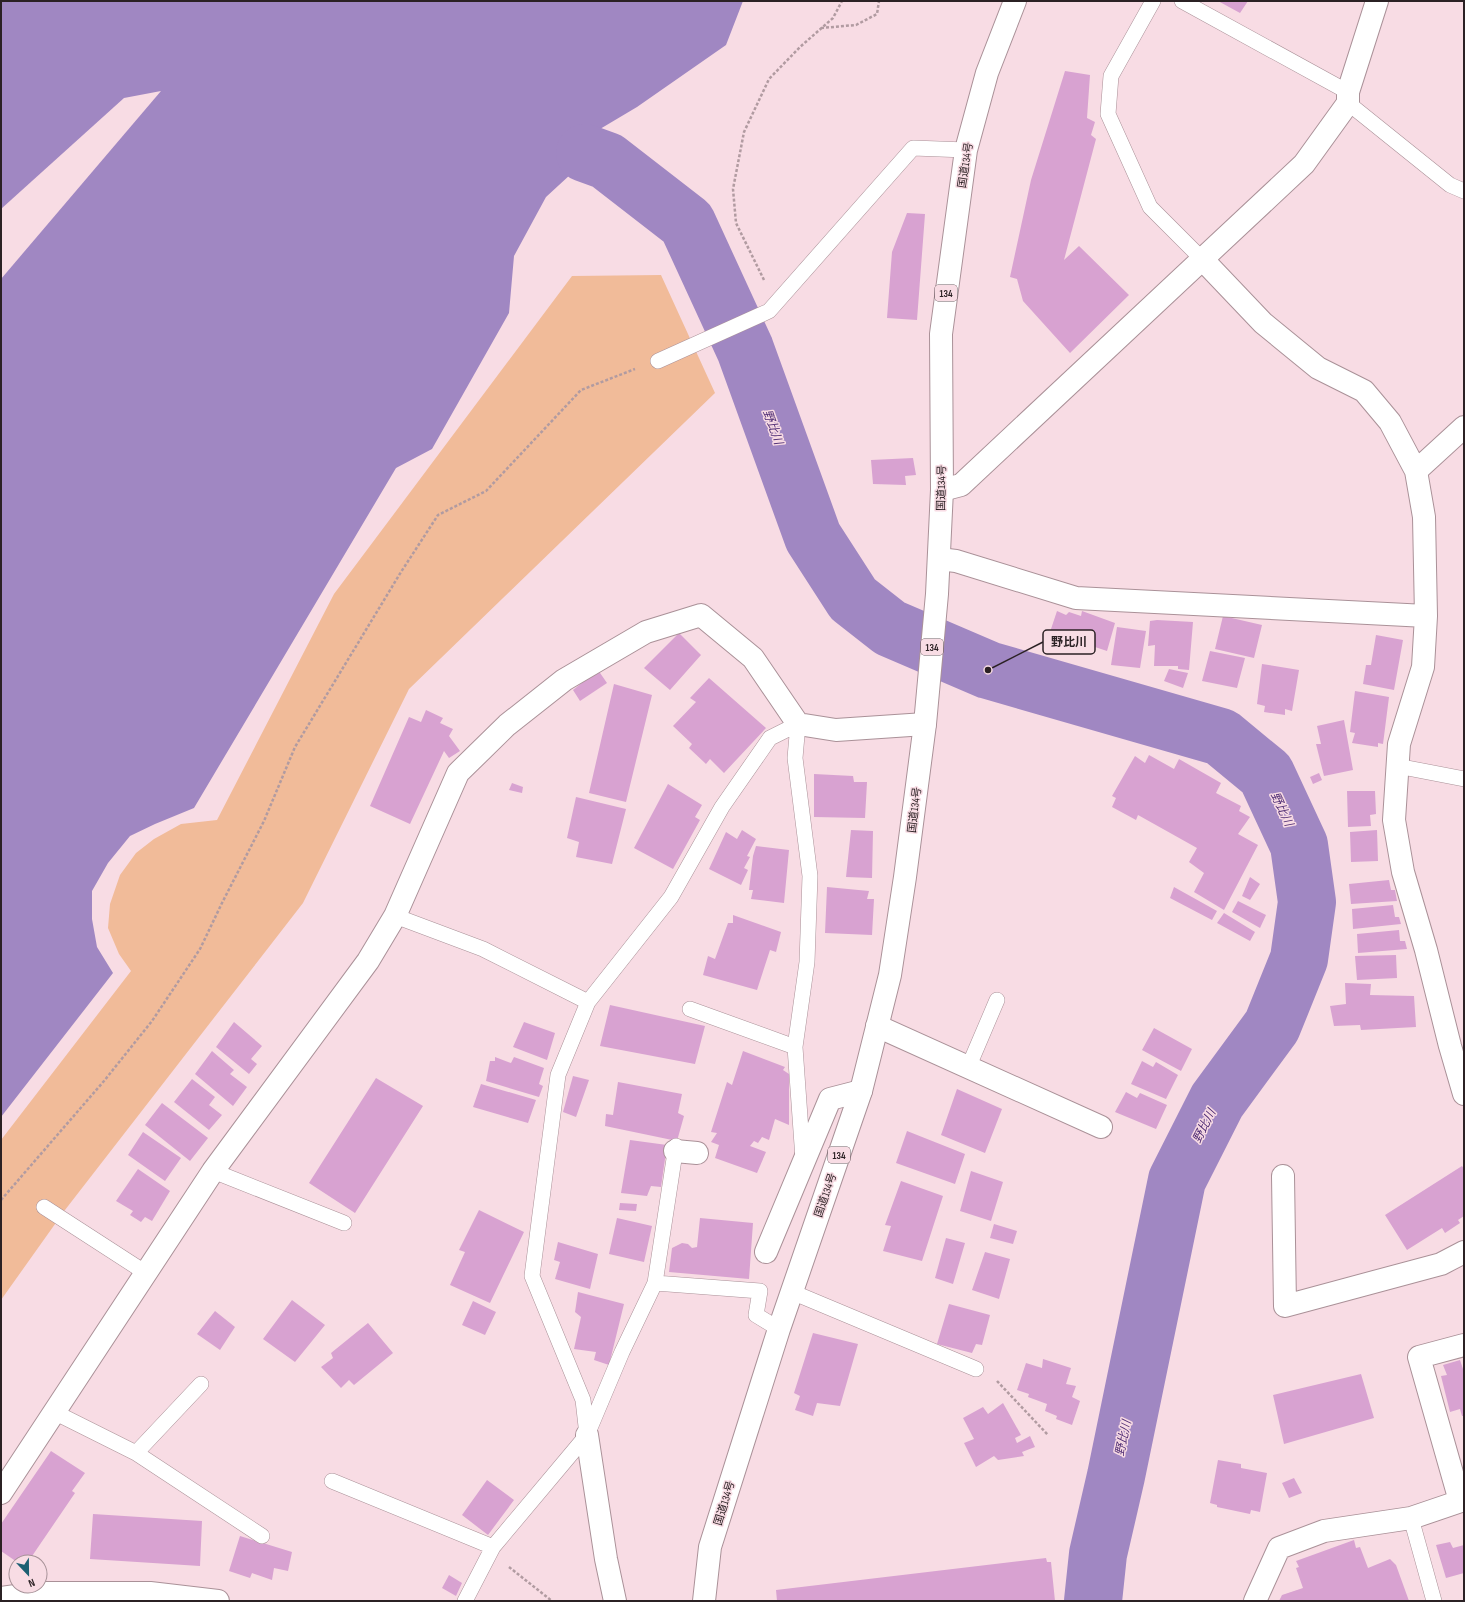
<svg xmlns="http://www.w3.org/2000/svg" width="1465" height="1602" viewBox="0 0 1465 1602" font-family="'Sofia Sans Condensed','Noto Sans JP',sans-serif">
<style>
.green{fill:#f1bb99}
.water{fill:#a087c2}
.pier{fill:#f8dce4}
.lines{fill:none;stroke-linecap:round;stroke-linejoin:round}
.river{stroke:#a087c2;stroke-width:58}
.building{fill:#d8a2d1}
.service-casing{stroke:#aa9198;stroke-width:16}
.minor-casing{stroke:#aa9198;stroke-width:24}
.secondary-casing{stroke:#aa9198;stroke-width:24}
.trunk-casing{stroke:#aa9198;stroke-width:24}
.path{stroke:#b19ba1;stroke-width:2.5;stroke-dasharray:3 2;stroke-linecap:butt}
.service{stroke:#fff;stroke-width:15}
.minor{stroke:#fff;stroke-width:22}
.secondary{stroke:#fff;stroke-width:22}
.trunk{stroke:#fff;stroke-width:22}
.labels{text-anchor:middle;stroke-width:3;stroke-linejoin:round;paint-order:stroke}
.shield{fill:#f8dce4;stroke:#68595e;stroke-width:1}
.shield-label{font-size:10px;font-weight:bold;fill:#2b2124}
.street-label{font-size:11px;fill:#2b2124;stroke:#f8dce4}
.water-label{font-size:12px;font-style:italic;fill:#502e75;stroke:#f8dce4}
.leader{fill:none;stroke:#2b2124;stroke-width:1.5}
.callout-dot{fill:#2b2124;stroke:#f8dce4;stroke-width:1.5}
.callout{fill:#f8dce4;stroke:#2b2124;stroke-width:1.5}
.callout-label{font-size:12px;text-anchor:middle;font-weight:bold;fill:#2b2124}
</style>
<rect width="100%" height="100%" fill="#f8dce4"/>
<path class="green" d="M 661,275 L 715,393 L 409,689 L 303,903 L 65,1210 L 1,1300 L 1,1140 L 131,971 L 119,954 L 108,928 L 110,904 L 120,875 L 136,853 L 154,839 L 181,824 L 217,820 L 334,594 L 572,276 Z"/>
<path class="water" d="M 1,1 L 743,1 L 726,45 L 637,107 L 600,129 L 571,174 L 546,197 L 514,256 L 509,313 L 432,449 L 396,468 L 194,808 L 155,824 L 130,836 L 108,863 L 92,891 L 92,919 L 97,947 L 113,973 L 1,1117 Z"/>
<path class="pier" d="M 161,91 L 1,279 L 1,209 L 124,98 Z"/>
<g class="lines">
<path class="river" d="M 585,153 L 607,161 L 687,223 L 745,349 L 813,537 L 853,599 L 890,628 L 988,670 L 1221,737 L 1266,774 L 1299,845 L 1307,902 L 1299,959 L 1272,1026 L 1217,1101 L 1177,1180 L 1116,1476 L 1098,1554 L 1093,1601"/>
</g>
<path class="building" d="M 1218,1 L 1248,1 L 1240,13 Z
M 1065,71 L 1090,75 L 1087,118 L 1095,122 L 1091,135 L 1096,139 L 1064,260 L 1079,246 L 1129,295 L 1070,353 L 1023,301 L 1017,279 L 1010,277 L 1031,180 Z
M 907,213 L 925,214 L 917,320 L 887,318 L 892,252 Z
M 913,458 L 916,475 L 905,476 L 906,485 L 873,484 L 871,460 Z
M 1057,611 L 1066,615 L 1069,612 L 1081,616 L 1082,611 L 1115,623 L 1107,651 L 1050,632 Z
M 1223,616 L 1262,625 L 1254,658 L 1215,649 Z
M 1157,620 L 1193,622 L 1189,670 L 1178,669 L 1178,666 L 1154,666 L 1155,645 L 1148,646 L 1150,621 Z
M 1117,627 L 1146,631 L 1140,668 L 1111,665 Z
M 679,633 L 701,655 L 670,690 L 644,668 Z
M 1376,635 L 1403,640 L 1394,690 L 1363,684 L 1366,665 L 1371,665 Z
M 1210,651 L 1245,658 L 1237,688 L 1202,681 Z
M 1262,664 L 1299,670 L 1292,711 L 1285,709 L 1285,715 L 1264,712 L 1265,706 L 1257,704 Z
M 1169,669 L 1188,673 L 1183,688 L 1164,681 Z
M 598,670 L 607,683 L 580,701 L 573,690 Z
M 709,678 L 766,728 L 724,773 L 710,759 L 706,764 L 689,748 L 692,744 L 673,726 L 696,702 L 690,698 Z
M 614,684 L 652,695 L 626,802 L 589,793 Z
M 1355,691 L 1389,697 L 1383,744 L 1378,743 L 1378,747 L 1352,743 L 1355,733 L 1350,732 Z
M 426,710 L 443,718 L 440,723 L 453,729 L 449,736 L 460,751 L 449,758 L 444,751 L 410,824 L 370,806 L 409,717 L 421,722 Z
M 1344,720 L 1353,770 L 1324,776 L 1316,744 L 1321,744 L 1317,726 Z
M 1149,755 L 1174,769 L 1179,759 L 1221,783 L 1216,793 L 1241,806 L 1239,811 L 1250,817 L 1238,834 L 1258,845 L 1224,910 L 1194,892 L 1204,873 L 1189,862 L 1197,848 L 1138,815 L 1136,820 L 1112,807 L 1116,798 L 1112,796 L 1135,756 L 1145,763 Z
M 1319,773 L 1322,780 L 1313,784 L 1310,777 Z
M 814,774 L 853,776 L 854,782 L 867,782 L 865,818 L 814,817 Z
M 512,783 L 523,787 L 522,793 L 509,790 Z
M 668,784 L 702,805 L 695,817 L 700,820 L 673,869 L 634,848 Z
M 1347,791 L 1375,791 L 1376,814 L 1370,815 L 1371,826 L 1348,827 Z
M 576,797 L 626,809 L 612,864 L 576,857 L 579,842 L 567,838 Z
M 742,830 L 756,839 L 747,856 L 750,857 L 744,868 L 748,870 L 741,885 L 709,869 L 726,832 L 737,839 Z
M 851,830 L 873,831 L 872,878 L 846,877 Z
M 1377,830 L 1378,861 L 1351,862 L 1350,832 Z
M 756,846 L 789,850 L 784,903 L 751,899 L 753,890 L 749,890 L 753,856 Z
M 1250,877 L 1260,884 L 1250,900 L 1242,896 Z
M 1389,880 L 1391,890 L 1395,890 L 1397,901 L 1351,904 L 1349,884 Z
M 827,887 L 869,891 L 867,899 L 874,899 L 872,935 L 825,933 Z
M 1174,887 L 1217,911 L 1212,920 L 1170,898 Z
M 1238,901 L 1266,915 L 1260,928 L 1232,912 Z
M 1393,905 L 1395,917 L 1399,917 L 1401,924 L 1353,929 L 1352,909 Z
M 1224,913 L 1255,932 L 1250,941 L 1217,923 Z
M 733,915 L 781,932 L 776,952 L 770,950 L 757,990 L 703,975 L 708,956 L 715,959 L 728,923 L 733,923 Z
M 1399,930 L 1400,941 L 1405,941 L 1407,949 L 1358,953 L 1357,934 Z
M 1396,955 L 1397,978 L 1357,980 L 1355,956 Z
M 1345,983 L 1371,984 L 1370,995 L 1414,996 L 1416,1027 L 1361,1030 L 1360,1025 L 1334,1026 L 1330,1006 L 1346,1004 Z
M 610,1005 L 705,1026 L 695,1064 L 600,1046 Z
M 234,1022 L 262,1046 L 251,1059 L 257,1064 L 249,1074 L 216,1047 Z
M 524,1022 L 555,1033 L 547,1060 L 513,1047 Z
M 1154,1028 L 1192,1049 L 1181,1071 L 1142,1050 Z
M 212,1051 L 234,1070 L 230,1074 L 247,1087 L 233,1106 L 195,1074 Z
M 743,1051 L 785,1067 L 783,1070 L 789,1074 L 789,1125 L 775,1119 L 769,1140 L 762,1137 L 758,1143 L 754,1141 L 750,1146 L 766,1152 L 757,1173 L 715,1158 L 719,1145 L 711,1142 L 717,1133 L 711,1132 L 727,1082 L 732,1085 Z
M 495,1057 L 511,1063 L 514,1057 L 544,1068 L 539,1084 L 543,1086 L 539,1097 L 486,1081 L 490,1061 L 495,1061 Z
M 1142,1061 L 1153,1067 L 1156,1062 L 1178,1075 L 1166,1099 L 1131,1084 Z
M 573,1076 L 589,1080 L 576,1117 L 563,1112 Z
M 376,1078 L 423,1106 L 355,1213 L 309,1183 Z
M 192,1079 L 215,1097 L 209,1105 L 222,1115 L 209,1130 L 174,1102 Z
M 618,1082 L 682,1094 L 678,1113 L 684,1116 L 677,1141 L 605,1126 L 606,1114 L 613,1115 Z
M 481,1084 L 536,1100 L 528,1123 L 473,1107 Z
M 957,1089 L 1002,1109 L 985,1153 L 941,1135 Z
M 1126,1092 L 1137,1098 L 1140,1093 L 1167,1105 L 1156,1129 L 1115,1112 Z
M 162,1103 L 208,1138 L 190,1161 L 145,1125 Z
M 907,1131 L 965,1154 L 955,1184 L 896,1163 Z
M 143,1132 L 181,1158 L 165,1181 L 128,1155 Z
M 630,1140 L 667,1145 L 661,1187 L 651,1186 L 647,1196 L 621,1193 Z
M 1462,1166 L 1464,1169 L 1464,1216 L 1458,1220 L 1460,1223 L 1445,1233 L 1442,1228 L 1407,1250 L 1385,1215 Z
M 138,1169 L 170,1191 L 152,1221 L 145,1217 L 141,1222 L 130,1215 L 133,1211 L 116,1201 Z
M 971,1171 L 1003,1182 L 991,1221 L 960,1211 Z
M 901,1181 L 943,1196 L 922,1261 L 883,1251 L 891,1226 L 885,1225 Z
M 620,1203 L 637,1204 L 636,1211 L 619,1210 Z
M 479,1210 L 524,1232 L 490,1303 L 450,1285 L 465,1252 L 459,1250 Z
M 617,1218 L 652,1226 L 644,1262 L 609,1254 Z
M 700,1218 L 753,1223 L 749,1279 L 669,1272 L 672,1248 L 682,1243 L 688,1244 L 692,1248 L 697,1247 Z
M 994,1224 L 1017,1231 L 1013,1244 L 990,1238 Z
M 946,1238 L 965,1243 L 953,1284 L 935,1278 Z
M 558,1242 L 598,1254 L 590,1289 L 555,1279 L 560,1262 L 554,1260 Z
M 985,1252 L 1010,1259 L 999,1299 L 972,1290 Z
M 578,1292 L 624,1304 L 609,1365 L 594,1360 L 596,1352 L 574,1349 L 581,1317 L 575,1312 Z
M 292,1300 L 325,1325 L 295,1362 L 263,1339 Z
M 473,1301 L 496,1312 L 485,1335 L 462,1325 Z
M 949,1304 L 990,1315 L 982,1345 L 976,1344 L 972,1353 L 937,1344 Z
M 215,1311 L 235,1327 L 220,1350 L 197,1334 Z
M 368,1323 L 393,1353 L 354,1385 L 349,1380 L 341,1388 L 321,1367 L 333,1358 L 331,1353 Z
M 813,1333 L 858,1344 L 840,1406 L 817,1403 L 813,1416 L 795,1410 L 800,1396 L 794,1393 Z
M 1043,1359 L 1071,1368 L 1066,1384 L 1076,1386 L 1072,1397 L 1080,1401 L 1072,1425 L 1056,1419 L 1057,1416 L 1045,1411 L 1047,1404 L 1028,1397 L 1029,1394 L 1017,1390 L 1026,1363 L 1042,1368 Z
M 1460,1360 L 1464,1372 L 1464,1416 L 1462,1416 L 1460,1409 L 1450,1412 L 1441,1376 L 1447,1375 L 1443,1365 Z
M 1361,1374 L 1374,1418 L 1284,1444 L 1273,1395 Z
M 1003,1403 L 1021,1435 L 1015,1438 L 1017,1443 L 1030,1436 L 1035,1447 L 1022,1452 L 1024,1456 L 998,1460 L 994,1456 L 976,1467 L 964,1443 L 974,1439 L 963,1418 L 983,1407 L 988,1414 Z
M 51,1451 L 85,1473 L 72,1491 L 75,1493 L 28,1562 L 17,1562 L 1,1551 L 1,1524 Z
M 1218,1460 L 1241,1464 L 1241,1468 L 1267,1473 L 1260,1512 L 1251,1510 L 1250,1514 L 1217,1507 L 1217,1505 L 1210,1503 Z
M 1294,1478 L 1302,1493 L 1289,1498 L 1282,1483 Z
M 487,1480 L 514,1500 L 488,1535 L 462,1515 Z
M 93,1514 L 202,1521 L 200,1566 L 90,1559 Z
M 240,1536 L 292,1552 L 288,1571 L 274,1568 L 272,1580 L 252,1573 L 250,1578 L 229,1571 Z
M 1354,1540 L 1356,1548 L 1360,1547 L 1368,1568 L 1390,1559 L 1396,1565 L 1409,1601 L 1279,1601 L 1282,1595 L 1303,1588 L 1296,1568 L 1299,1567 L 1296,1561 Z
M 1450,1542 L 1453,1548 L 1464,1545 L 1464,1573 L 1446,1578 L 1436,1545 Z
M 1046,1558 L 1047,1562 L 1051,1562 L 1055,1601 L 777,1601 L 776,1590 Z
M 449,1575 L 462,1583 L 456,1596 L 442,1588 Z"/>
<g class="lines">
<g class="service-casing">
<path id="service" d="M 1153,1 L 1111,76 L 1108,114 L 1150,207 L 1203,260
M 1182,1 L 1348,92
M 1348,103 L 1450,185 L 1464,191
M 658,361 L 769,311 L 913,148 L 966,150
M 798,724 L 795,758 L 810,876 L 807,962 L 795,1047 L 803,1159
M 1397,766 L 1464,779
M 395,916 L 483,949 L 588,1002
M 690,1009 L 795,1047
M 968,1068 L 997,1000
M 213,1171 L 344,1223
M 44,1207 L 146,1273
M 655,1283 L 760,1291 L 756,1315 L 779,1329
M 792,1292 L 976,1369
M 54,1412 L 136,1453 L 262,1536
M 587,1435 L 583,1400 L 532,1276 L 558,1075 L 588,1002 L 671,897 L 722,807 L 770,738 L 798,724
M 136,1453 L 201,1384
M 332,1481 L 493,1547
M 1411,1518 L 1434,1601
M 465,1601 L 493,1547 L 587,1435 L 622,1352 L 655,1283 L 676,1146"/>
</g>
<g class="minor-casing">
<path id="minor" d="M 1203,260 L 1263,323 L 1318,368 L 1364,391 L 1390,422 L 1416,471 L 1424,517 L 1426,616 L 1423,667 L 1399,744 L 1394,820 L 1403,872 L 1426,950 L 1450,1046 L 1464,1094
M 1416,471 L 1464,427
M 942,490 L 961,485 L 1304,164 L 1348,103 L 1348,92 L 1377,1
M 939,559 L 956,561 L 1076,598 L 1426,616
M 877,1026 L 1101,1127
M 675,1151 L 697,1153
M 1283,1176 L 1285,1306 L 1441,1264 L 1464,1252
M 766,1252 L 830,1099 L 861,1091
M 587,1435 L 606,1559 L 615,1601
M 1,1493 L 213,1171 L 368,961 L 395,916 L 458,773 L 507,725 L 564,680 L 646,632 L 701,615 L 753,658 L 798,724 L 836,730 L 925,724
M 1460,1501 L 1419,1357 L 1464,1345
M 1255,1601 L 1279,1548 L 1324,1531 L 1411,1518 L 1464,1500"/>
</g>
<g class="secondary-casing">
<path id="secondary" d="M 1,1598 L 37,1593 L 150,1593 L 218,1601"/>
</g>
<g class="trunk-casing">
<path id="trunk" d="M 704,1601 L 710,1547 L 779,1329 L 861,1091 L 890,975 L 905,877 L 925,724 L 937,594 L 942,490 L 941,334 L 966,150 L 987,73 L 1015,1"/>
</g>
<path class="path" d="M 821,28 L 856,25 L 877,14 L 879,1
M 764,280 L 736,223 L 733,189 L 744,132 L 769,79 L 800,47 L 833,18 L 842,1
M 1,1200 L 104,1081 L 152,1021 L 200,949 L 222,903 L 264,821 L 295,747 L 401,572 L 438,515 L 486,491 L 581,390 L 635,369
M 997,1381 L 1048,1435
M 509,1567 L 552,1601"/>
<use href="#service" class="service"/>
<use href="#minor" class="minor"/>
<use href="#secondary" class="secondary"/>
<use href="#trunk" class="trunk"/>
</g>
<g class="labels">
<g class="shield">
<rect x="935" y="285" width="22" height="16" rx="3"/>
<rect x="921" y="639" width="22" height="16" rx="3"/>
<rect x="828" y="1147" width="22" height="16" rx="3"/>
</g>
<g class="shield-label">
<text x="946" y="297">134</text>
<text x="932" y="651">134</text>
<text x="839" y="1159">134</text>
</g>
<g class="street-label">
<text transform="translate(965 165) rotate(-81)" y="4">国道134号</text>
<text transform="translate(941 488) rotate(-89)" y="4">国道134号</text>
<text transform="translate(914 810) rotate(-83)" y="4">国道134号</text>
<text transform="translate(825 1195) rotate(-71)" y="4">国道134号</text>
<text transform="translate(724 1503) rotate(-73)" y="4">国道134号</text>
</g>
<g class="water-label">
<text transform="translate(773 427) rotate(70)" y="4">野比川</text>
<text transform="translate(1282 809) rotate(65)" y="4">野比川</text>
<text transform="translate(1204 1126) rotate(-63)" y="4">野比川</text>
<text transform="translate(1123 1438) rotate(-78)" y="4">野比川</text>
</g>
</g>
<path class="leader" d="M988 670L1043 642"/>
<circle class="callout-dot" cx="988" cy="670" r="4"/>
<rect class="callout" x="1043" y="630" width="52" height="24" rx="4"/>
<g class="callout-label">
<text x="1069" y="646">野比川</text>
</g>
<rect width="1465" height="1602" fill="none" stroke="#2b2124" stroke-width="4"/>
<g transform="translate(28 1574) rotate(158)"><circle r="19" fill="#f8dce4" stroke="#a69197"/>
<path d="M0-3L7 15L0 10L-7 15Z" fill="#1c5f72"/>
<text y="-6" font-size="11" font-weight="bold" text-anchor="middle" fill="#2b2124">N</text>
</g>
</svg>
